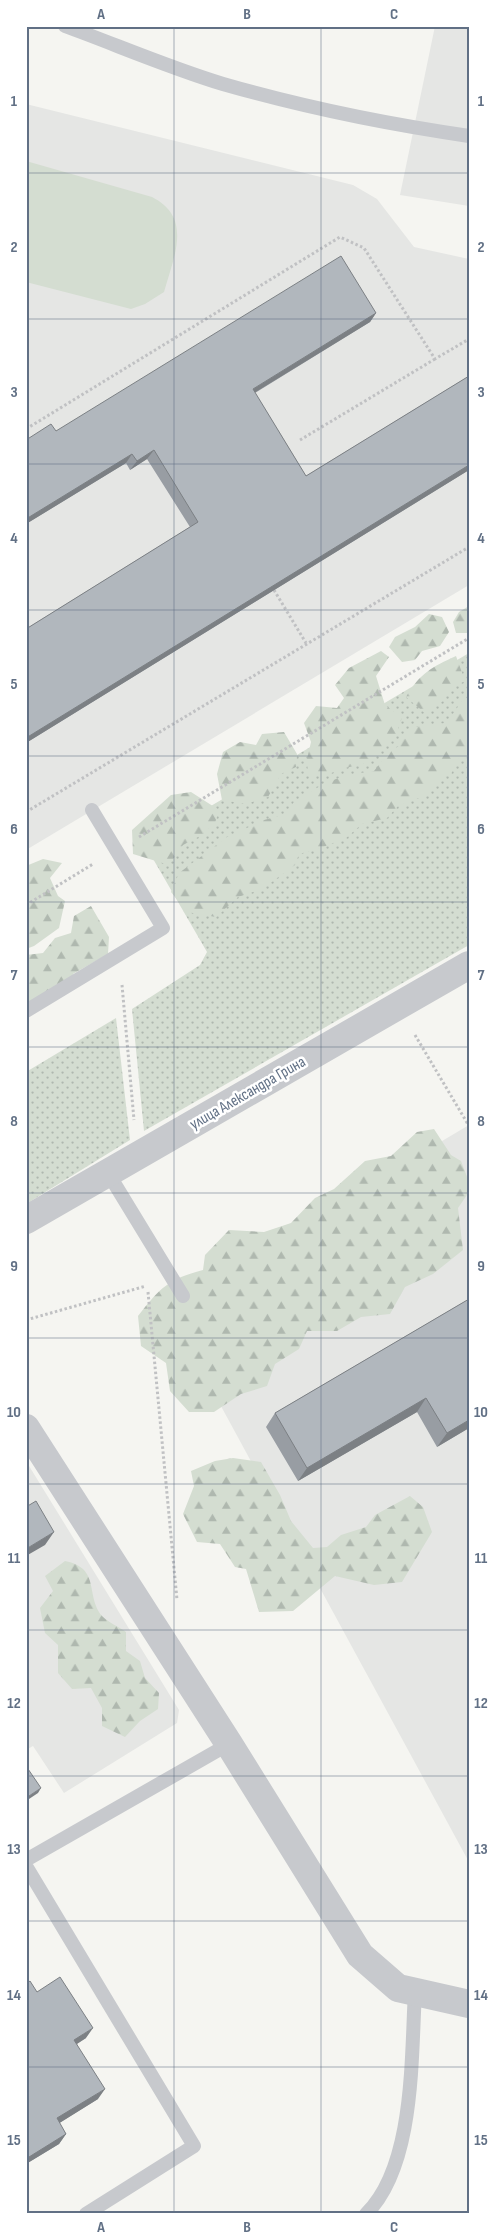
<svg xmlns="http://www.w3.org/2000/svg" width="495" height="2240" viewBox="0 0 495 2240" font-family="'Sofia Sans Condensed',sans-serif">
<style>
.built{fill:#e5e6e4}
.grass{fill:url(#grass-dots)}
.forest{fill:url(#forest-firs)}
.pitch{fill:#d4ddd1}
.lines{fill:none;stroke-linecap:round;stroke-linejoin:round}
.path{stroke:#c0c1c3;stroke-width:3;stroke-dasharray:2.5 2.5;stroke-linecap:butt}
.lane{stroke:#c7c9cd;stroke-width:14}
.street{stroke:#c7c9cd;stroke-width:28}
.wall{fill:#989da3}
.shaded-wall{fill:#7c8084}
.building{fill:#b1b7bd;stroke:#7c8084}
.grid{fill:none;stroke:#617085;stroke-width:1;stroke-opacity:0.55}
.labels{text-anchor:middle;stroke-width:5;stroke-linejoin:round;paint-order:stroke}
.street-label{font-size:16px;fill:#617085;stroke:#fff}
.neatline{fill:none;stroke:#617085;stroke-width:2}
.grid-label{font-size:16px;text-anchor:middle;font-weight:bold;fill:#617085}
</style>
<defs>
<pattern id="grass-dots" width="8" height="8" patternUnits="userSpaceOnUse" patternTransform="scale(1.25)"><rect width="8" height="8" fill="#d4ddd1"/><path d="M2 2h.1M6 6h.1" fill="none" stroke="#afb8af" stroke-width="1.8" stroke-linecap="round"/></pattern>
<pattern id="forest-firs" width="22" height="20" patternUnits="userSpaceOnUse" patternTransform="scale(1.25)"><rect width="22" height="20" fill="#d4ddd1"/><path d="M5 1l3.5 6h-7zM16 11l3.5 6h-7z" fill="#afb8af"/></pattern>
</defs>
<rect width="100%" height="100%" fill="#f5f5f1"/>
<path class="built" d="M 435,26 L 469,26 L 469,206 L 400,195 Z
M 26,104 L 353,185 L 377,199 L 414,247 L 469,259 L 469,585 L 26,850 Z
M 469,1125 L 469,1862 L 166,1305 Z
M 26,1461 L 179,1710 L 177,1723 L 64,1793 L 33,1746 L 26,1750 Z"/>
<path class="grass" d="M 469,653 L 469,945 L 144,1131 L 132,1009 L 200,965 L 207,952 L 145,845 Z
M 116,1018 L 130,1140 L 26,1204 L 26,1072 Z"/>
<path class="forest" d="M 469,606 L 469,651 L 467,633 L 456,633 L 453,622 L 459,612 Z
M 429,614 L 442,617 L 449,632 L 440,646 L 422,651 L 415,660 L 402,662 L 389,647 L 395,637 L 415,627 Z
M 381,651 L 389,657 L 376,676 L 385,705 L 402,718 L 395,737 L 363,764 L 345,768 L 323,776 L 308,775 L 307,759 L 311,742 L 304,723 L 316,706 L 337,708 L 344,698 L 335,685 L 349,668 Z
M 456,656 L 465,681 L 451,688 L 444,700 L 426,714 L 406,697 C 420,673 432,667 456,656 Z
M 469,698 L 469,757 L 458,759 L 451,774 L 437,781 L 424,796 L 398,806 L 387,818 L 362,824 L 346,838 L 318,849 L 299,854 L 295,865 L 262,889 L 238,897 L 216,917 L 187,912 L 171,892 L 179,873 L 227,837 L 264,820 L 286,814 L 294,802 L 325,783 L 347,775 L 374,771 L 389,752 L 399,746 L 406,730 L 423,725 L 447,723 L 463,699 Z
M 284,732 L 297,754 L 296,767 L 281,774 L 268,797 L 246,804 L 222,800 L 217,774 L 223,752 L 240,742 L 256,745 L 262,734 Z
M 191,792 L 219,810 L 215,823 L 200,836 L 183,845 L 169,865 L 133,854 L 132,830 L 171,795 Z
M 43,859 L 62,863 L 50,878 L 58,896 L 65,901 L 59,928 L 34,946 L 26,949 L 26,866 Z
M 91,906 L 109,937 L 108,954 L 73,974 L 71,990 L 38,1009 L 26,1019 L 26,955 L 43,953 L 55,938 L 71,933 L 74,916 Z
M 434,1129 L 451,1155 L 461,1161 L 469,1182 L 469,1192 L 458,1208 L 463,1250 L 433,1274 L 405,1287 L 390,1314 L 361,1317 L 337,1331 L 307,1331 L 299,1349 L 275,1364 L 267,1386 L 241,1394 L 214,1412 L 189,1412 L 170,1391 L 166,1363 L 141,1346 L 138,1316 C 160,1288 168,1279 203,1270 L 205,1255 L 229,1230 L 264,1232 L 291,1223 L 315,1198 L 334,1189 L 365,1161 L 391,1156 L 417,1132 Z
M 233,1458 L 261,1462 L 280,1495 L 291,1521 L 313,1548 L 327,1547 L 341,1535 L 366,1527 L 375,1515 L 410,1496 L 423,1507 L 432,1532 L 402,1582 L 374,1585 L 335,1576 L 293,1611 L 259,1612 L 246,1569 L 235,1567 L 220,1544 L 197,1542 L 183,1514 L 194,1486 L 191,1471 L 215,1461 Z
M 65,1561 C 101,1568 85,1595 102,1616 C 108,1622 119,1627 126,1632 L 126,1651 L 140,1661 L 145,1678 L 159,1693 L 158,1709 L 140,1721 L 125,1737 L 102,1726 L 102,1708 L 91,1688 L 72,1689 L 58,1673 L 58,1645 L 45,1633 L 40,1608 L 53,1591 L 45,1576 Z"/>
<path class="pitch" d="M 26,161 L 152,197 C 193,218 174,256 164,292 L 145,304 L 131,309 L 26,282 Z"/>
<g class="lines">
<path class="path" d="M 26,429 L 340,237 L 364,248 L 435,359 L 469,339
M 300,440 L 435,359
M 274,590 L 306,643
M 26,812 L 469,547
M 139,837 L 469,638
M 26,905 L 93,864
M 122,985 L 134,1120
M 415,1035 L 469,1126
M 148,1292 L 177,1600
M 26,1320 L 146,1286"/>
<path class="lane" d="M 65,26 C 117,45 170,68 223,84 C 303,107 386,124 469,136
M 26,1011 L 163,928 L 92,810
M 108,1173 L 183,1296
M 26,1860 L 229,1744
M 26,1866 L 194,2146 L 86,2214
M 366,2214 C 415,2166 411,2057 415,1992"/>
<path class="street" d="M 26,1220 L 469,965
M 26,1428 L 229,1744 L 360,1955 L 398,1988 L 469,2004"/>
</g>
<path class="wall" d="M 376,313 L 370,322 L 255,393 L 306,476 L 469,376 L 469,470 L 26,743 L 26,629 L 190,527 L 147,459 L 130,470 L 126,463 L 26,524 L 26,440 L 56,431 Z
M 469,1299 L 469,1428 L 437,1447 L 417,1412 L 298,1481 L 266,1427 L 275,1413 Z
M 26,1984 L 37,1992 L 86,2038 L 77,2044 L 98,2099 L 59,2123 L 66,2134 L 59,2144 L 26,2164 Z"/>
<path class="shaded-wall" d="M 376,313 L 370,322 L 246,398 L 253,389 Z
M 154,450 L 147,459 L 130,470 L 137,461 Z
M 132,454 L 126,463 L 26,524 L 26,519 Z
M 469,465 L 469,470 L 26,743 L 26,738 Z
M 426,1398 L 417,1412 L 298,1481 L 307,1468 Z
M 469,1420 L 469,1428 L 437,1447 L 447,1433 Z
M 54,1532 L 45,1545 L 26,1556 L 26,1549 Z
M 41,1788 L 38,1793 L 26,1801 L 26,1798 Z
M 93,2028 L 86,2038 L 67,2050 L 74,2040 Z
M 105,2089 L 98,2099 L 50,2129 L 57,2118 Z
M 66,2134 L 59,2144 L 26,2164 L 26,2161 L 29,2157 Z"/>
<path class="building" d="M 341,256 L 376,313 L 253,389 L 306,476 L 469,376 L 469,465 L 26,738 L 26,629 L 198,522 L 154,450 L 137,461 L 132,454 L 26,519 L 26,440 L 51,424 L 56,431 Z
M 469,1299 L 469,1420 L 447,1433 L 426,1398 L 307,1468 L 275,1413 Z
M 36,1501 L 54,1532 L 26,1549 L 26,1507 Z
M 26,1766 L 41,1788 L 26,1798 Z
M 60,1977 L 93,2028 L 74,2040 L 105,2089 L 57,2118 L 66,2134 L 29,2157 L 26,2153 L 26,1984 L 30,1981 L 37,1992 Z"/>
<path class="grid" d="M 174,26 L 174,2214M 321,26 L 321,2214M 26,173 L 469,173M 26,319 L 469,319M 26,464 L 469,464M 26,610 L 469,610M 26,756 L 469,756M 26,902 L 469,902M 26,1047 L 469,1047M 26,1193 L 469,1193M 26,1338 L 469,1338M 26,1484 L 469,1484M 26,1630 L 469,1630M 26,1776 L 469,1776M 26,1921 L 469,1921M 26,2067 L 469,2067"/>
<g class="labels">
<g class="street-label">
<text transform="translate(247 1092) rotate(-30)" y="6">улица Александра Грина</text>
</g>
</g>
<rect width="495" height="2240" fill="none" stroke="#ffffff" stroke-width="55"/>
<rect x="28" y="28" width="440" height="2184" class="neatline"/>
<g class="grid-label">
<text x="101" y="19">A</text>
<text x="247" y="19">B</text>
<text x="394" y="19">C</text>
<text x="14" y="106">1</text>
<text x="481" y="106">1</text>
<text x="14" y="252">2</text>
<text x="481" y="252">2</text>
<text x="14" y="397">3</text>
<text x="481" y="397">3</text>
<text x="14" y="543">4</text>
<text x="481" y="543">4</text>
<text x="14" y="689">5</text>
<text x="481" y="689">5</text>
<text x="14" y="834">6</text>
<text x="481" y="834">6</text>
<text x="14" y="980">7</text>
<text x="481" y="980">7</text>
<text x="14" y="1126">8</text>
<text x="481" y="1126">8</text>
<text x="14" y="1271">9</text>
<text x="481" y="1271">9</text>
<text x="14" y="1417">10</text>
<text x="481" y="1417">10</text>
<text x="14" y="1563">11</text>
<text x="481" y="1563">11</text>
<text x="14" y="1708">12</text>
<text x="481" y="1708">12</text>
<text x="14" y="1854">13</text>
<text x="481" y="1854">13</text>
<text x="14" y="2000">14</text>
<text x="481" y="2000">14</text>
<text x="14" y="2145">15</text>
<text x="481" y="2145">15</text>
<text x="101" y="2232">A</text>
<text x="247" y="2232">B</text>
<text x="394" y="2232">C</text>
</g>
</svg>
